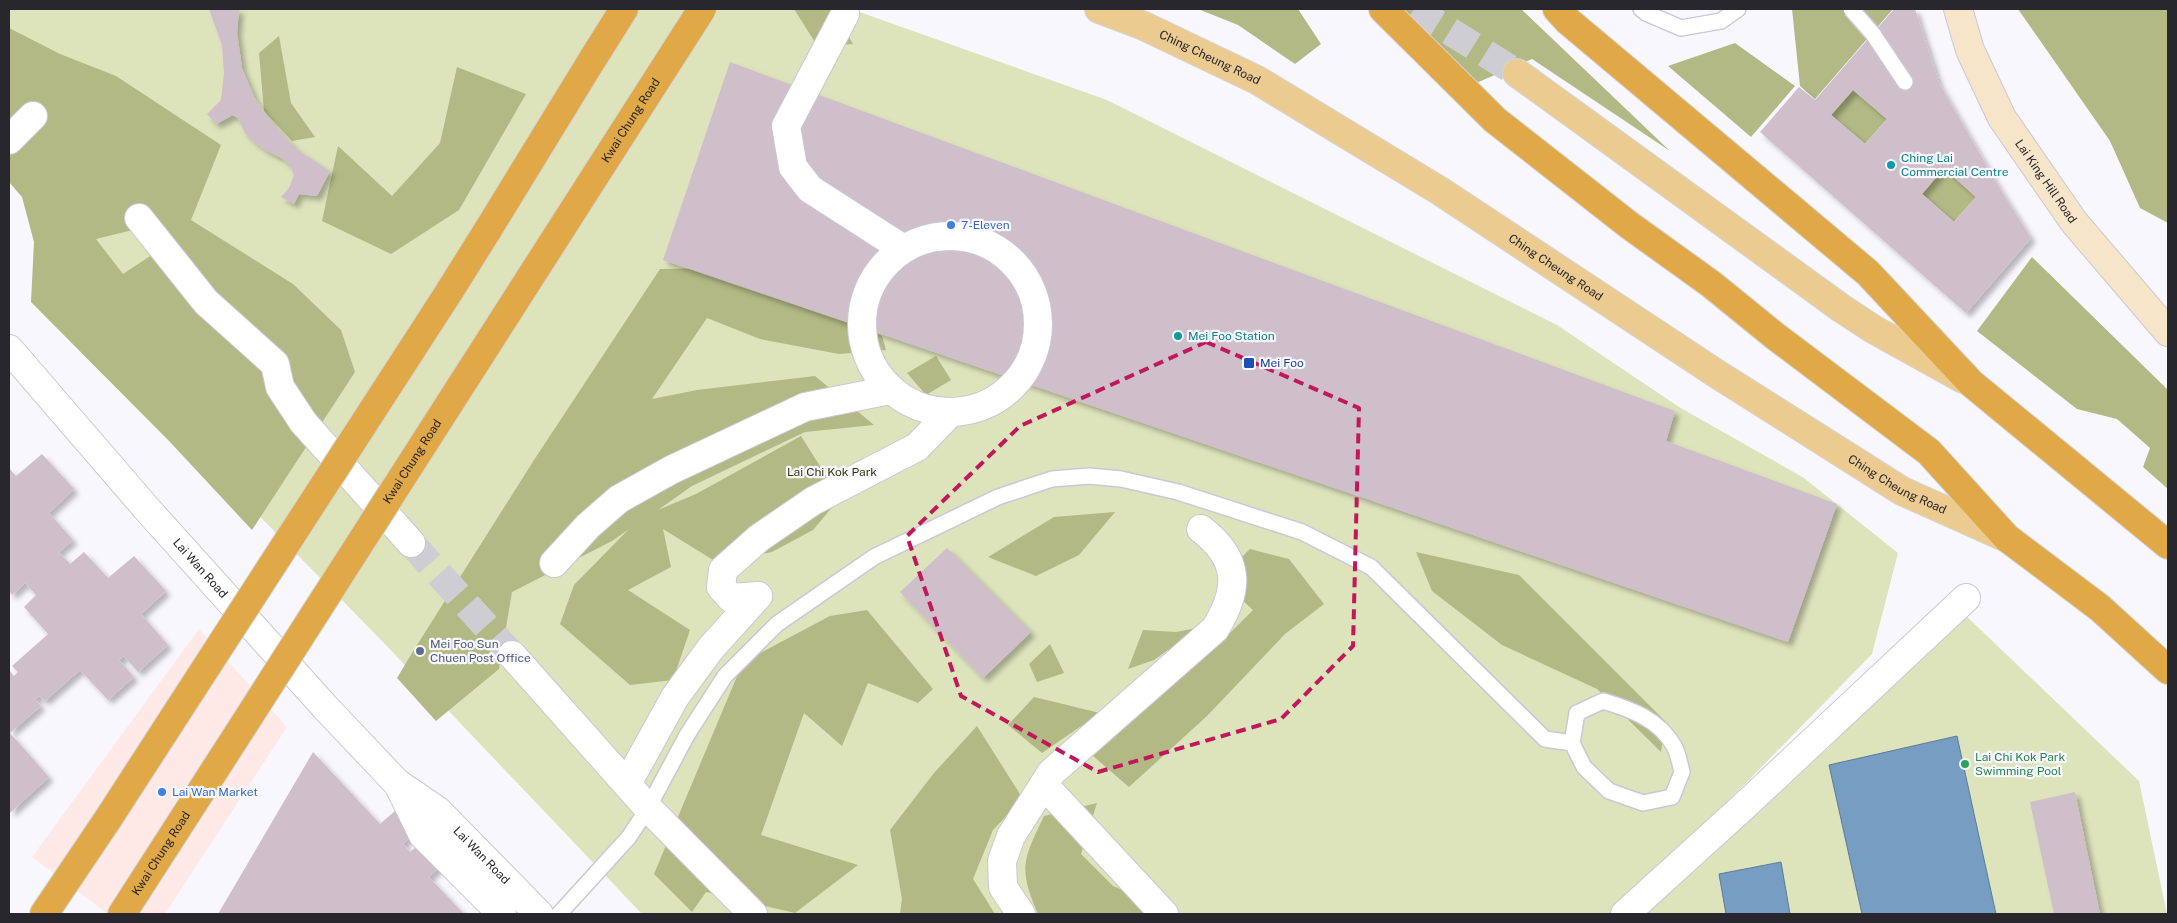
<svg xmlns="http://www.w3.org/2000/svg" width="2177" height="923" viewBox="0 0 2177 923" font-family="'Public Sans',sans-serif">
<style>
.commercial{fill:#fee9e7}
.green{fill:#dde3bb}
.forest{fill:#b2b985;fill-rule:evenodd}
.water{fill:#769ec3;stroke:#5f7a96}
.building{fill:#cfbfcb;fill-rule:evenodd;filter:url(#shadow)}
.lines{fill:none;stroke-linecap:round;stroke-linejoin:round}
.street-tunnel{stroke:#cfcdd4;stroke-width:28;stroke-dasharray:28 14;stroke-linecap:butt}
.primary-tunnel{stroke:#cfcdd4;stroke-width:28;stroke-dasharray:28 14;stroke-linecap:butt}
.lane-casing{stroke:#cbc7d8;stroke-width:18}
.street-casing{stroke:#cbc7d8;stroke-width:30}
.secondary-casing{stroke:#cbc7d8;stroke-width:30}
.primary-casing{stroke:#d4d4d5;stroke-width:30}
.highway-casing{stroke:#d4d4d5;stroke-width:30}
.lane{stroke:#fff;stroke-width:15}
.street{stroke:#fff;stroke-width:28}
.secondary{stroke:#f6e5c8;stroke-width:28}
.primary{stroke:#eccb90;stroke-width:28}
.highway{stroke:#e0a846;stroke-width:28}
.lane-bridge-casing{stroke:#cbc7d8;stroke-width:18;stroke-linecap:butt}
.highway-bridge-casing{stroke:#d4d4d5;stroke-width:30;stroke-linecap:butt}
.lane-bridge{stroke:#fff;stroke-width:15}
.highway-bridge{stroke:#e0a846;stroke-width:28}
.marked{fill:none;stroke:#c2185b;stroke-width:4;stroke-dasharray:10 6;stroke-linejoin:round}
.culture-dot{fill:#0f9aa8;stroke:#f9f7fe;stroke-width:2}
.shop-dot{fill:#3f7fe0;stroke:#f9f7fe;stroke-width:2}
.transit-dot{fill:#1a4fb4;stroke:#f9f7fe;stroke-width:2}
.service-dot{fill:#5c6f8a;stroke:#f9f7fe;stroke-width:2}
.leisure-dot{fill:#2e9e5b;stroke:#f9f7fe;stroke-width:2}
.labels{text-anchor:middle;stroke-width:4.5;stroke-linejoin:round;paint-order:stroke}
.street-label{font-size:12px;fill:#29272e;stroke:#f9f7fe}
.culture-label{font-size:12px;fill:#0d838f;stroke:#f9f7fe;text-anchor:start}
.shop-label{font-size:12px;fill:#366cbe;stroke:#f9f7fe;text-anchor:start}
.transit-label{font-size:12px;fill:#164399;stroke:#f9f7fe;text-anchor:start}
.park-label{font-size:12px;fill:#363a11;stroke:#f9f7fe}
.service-label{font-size:12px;fill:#4e5e75;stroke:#f9f7fe;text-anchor:start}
.leisure-label{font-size:12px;fill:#27864d;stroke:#f9f7fe;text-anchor:start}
</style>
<defs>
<filter id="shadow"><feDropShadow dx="4.5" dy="4.5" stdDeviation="2.5" flood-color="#0004"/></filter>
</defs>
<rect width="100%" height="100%" fill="#f9f7fe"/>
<path class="commercial" d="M 199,629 L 287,727 L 165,914 L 108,914 L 32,857 Z"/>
<path class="green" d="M 9,9 L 851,9 L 1107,100 L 1557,325 L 1679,407 L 1804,478 L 1898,553 L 1872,654 L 1740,789 L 1610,914 L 642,914 L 382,641 L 40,292 L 29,194 L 9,167 Z
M 1963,613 L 2139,781 L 2167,914 L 1642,914 L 1828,748 Z"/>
<path class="forest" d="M 794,9 L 832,9 L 853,44 L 818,47 Z
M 1198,9 L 1298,9 L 1321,44 L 1295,64 L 1238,25 Z
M 1402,9 L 1521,9 L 1670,151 L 1532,59 L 1474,84 Z
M 1792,9 L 1893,9 L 1815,99 L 1800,86 Z
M 2018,9 L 2168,9 L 2168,223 L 2140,208 L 2110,141 Z
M 9,28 L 60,54 L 116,76 L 221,145 L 191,220 L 293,284 L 341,330 L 355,372 L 252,530 L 170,442 L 31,302 L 34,242 L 22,197 L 9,182 ZM 157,224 L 173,241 L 123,274 L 96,239 Z
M 279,36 L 291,103 L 315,137 L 292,141 L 264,111 L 259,53 Z
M 1735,43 L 1795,86 L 1751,137 L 1668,66 Z
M 457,67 L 526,94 L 459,210 L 391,254 L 322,221 L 338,146 L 392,196 L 440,143 Z
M 1853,90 L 1887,119 L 1865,144 L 1831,115 Z
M 1944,168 L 1976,197 L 1954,222 L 1922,194 Z
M 2032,257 L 2168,390 L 2168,489 L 2143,467 L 2150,448 L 2117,419 L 2077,409 L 1977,331 Z
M 718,268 L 776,279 L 882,336 L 886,350 L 839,354 L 760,339 L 707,318 L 652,399 L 697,390 L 815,376 L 874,425 L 805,432 L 692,486 L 658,510 L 696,494 L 801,436 L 840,498 L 813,530 L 772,552 L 718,563 L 663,529 L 671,567 L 628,590 L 690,630 L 673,680 L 630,685 L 560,624 L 574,585 L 629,529 L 612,541 L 512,592 L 499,669 L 436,721 L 397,678 L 412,653 L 534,460 L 660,269 Z
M 936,356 L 951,380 L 926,395 L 907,373 Z
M 1115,512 L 1079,555 L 1036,576 L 988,557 L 1054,517 Z
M 1250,549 L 1289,559 L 1324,604 L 1285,634 L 1207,716 L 1129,787 L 1093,756 L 1213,650 L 1253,610 L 1219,579 Z
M 1416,552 L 1519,575 L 1665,721 L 1661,752 L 1597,689 L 1502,645 L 1432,591 Z
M 867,610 L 933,689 L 918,703 L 868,683 L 842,746 L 804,713 L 761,835 L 858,865 L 795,913 L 706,892 L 692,912 L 654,874 L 743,662 L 830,616 Z
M 1202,627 L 1196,660 L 1168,650 L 1154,660 L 1128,669 L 1143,630 L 1176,632 Z
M 1050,644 L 1064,673 L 1037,682 L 1029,664 Z
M 1034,697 L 1100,713 L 1042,753 L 1008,725 Z
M 977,726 L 1023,799 L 993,830 L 973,879 L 995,914 L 900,914 L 902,899 L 890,830 L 934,773 Z
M 1097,803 L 1081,854 L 1113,886 L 1178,914 L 1038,914 C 1018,868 1023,860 1044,816 Z"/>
<path class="water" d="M 1957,736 L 1996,914 L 1862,914 L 1829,765 Z
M 1781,862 L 1790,914 L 1726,914 L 1719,874 Z"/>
<path class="building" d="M 209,9 L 239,9 L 237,33 L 242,68 L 254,97 L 273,124 L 296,149 L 330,171 L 317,196 L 299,194 L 294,204 L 281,197 L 289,188 L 294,175 L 290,165 L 282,158 L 267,151 L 253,141 L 245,133 L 238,118 L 233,115 L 216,124 L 207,114 L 221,100 L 224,73 L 222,45 Z
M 1894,9 L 1915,9 L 1939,83 L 1999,187 L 2031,238 L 1966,313 L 1760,132 L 1799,87 L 1815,100 ZM 1853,90 L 1887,119 L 1865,144 L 1831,115 ZM 1944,168 L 1976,197 L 1954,222 L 1922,194 Z
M 730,62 L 1675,411 L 1666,441 L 1837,504 L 1788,642 L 663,260 Z
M 42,454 L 74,489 L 49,513 L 73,540 L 59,552 L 70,564 L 84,552 L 108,578 L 134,556 L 166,591 L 141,614 L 168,645 L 138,672 L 124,656 L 119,660 L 134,677 L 108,700 L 80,670 L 45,701 L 39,696 L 35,699 L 41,706 L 10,733 L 49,777 L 10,813 L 9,670 L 14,676 L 18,672 L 12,666 L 48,634 L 24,607 L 36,595 L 25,583 L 12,595 L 9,591 L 9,468 L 16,476 Z
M 947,548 L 1031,632 L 983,678 L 900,592 Z
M 313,752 L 380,824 L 404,803 L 415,833 L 403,844 L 410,852 L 423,841 L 451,856 L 429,877 L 464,914 L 218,914 Z
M 2075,792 L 2100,914 L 2054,914 L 2030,802 Z"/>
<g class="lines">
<path class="street-tunnel" d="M 411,543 L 512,655"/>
<path class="primary-tunnel" d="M 1414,9 L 1517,73"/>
<g class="lane-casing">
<path id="lane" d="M 1641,9 L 1646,13 L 1681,28 L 1721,21 L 1738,9
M 1873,34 L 1905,82
M 1603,701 C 1630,709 1659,719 1674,746 C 1678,753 1680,764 1682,772 L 1672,797 L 1643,803 L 1609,791 L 1584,767 L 1572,743 L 1577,713 Z
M 559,914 L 629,837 L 648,808 L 687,735 L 725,676 L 777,624 L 874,557 L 998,497 L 1052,479 L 1089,476 L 1121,479 L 1178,492 L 1302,532 L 1371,567 L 1545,739 L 1572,743"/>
</g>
<g class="street-casing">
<g id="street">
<path d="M 845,14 L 786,126 L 793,167 L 810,189 L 902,248"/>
<path d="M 9,140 L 33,116"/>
<path d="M 139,218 L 206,302 L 275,364 L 280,387 L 303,422 L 411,543"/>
<circle cx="950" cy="324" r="88"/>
<path id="s1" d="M 9,349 L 147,509 L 325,707 L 397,783 L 438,811 L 539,914"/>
<path d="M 554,563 L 588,526 L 619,499 L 671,470 L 805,407 L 890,390"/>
<path d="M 758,596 L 731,598 L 721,587 L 723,570 L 759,538 L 813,501 L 917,447 L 950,413"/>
<path d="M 512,655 L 648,808 L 753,914"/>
<path d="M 398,784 L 423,835 L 502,914"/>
<path d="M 627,784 L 675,697 L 711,648 L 758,596"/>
<path d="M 1044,785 L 1164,914"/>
<path d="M 1021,914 L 1003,887 L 1002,861 L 1011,836 L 1051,773 L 1215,629 C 1240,589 1240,559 1201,529"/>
<path d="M 1625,914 L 1743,807 L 1966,598"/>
</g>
</g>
<g class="secondary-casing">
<g id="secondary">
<path id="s2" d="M 1958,9 L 1970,50 L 2002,118 L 2074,222 L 2168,332"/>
</g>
</g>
<g class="primary-casing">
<g id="primary">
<path id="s3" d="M 1099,9 L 1144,26 L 1257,80 L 1440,191 L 1717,374 L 1902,491 L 2007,538"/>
<path d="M 1517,73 L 1841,308 L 1873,329 L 1963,379"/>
</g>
</g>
<g class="highway-casing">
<g id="highway">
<path d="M 1383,9 L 1495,120 L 1629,225 L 1711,284 L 1775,336 L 1929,452 L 2007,538 L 2100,608 L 2168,670"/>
<path d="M 1557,9 L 1568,21 L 1868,273 L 1971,383 L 2168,545"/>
<path d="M 592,60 L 624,9"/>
<path d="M 449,292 L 489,228"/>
<path d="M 44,914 L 108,819"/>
<path id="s4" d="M 122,914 L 243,726"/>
</g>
</g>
<use href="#lane" class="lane"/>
<use href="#street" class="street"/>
<use href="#secondary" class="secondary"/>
<use href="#primary" class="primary"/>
<use href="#highway" class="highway"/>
<g class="lane-bridge-casing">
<path id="lane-bridge" d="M 1851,9 L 1873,34"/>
</g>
<g class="highway-bridge-casing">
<g id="highway-bridge">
<path d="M 489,228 L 592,60"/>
<path id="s5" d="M 243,726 L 702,9"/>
<path d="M 108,819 L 449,292"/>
</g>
</g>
<use href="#lane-bridge" class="lane-bridge"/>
<use href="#highway-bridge" class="highway-bridge"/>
</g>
<path class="marked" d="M 1206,342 L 1359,408 L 1353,646 L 1281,719 L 1098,772 L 961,696 L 907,536 L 1020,426 Z"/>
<g class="culture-dot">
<circle cx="1891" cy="165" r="5"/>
<circle cx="1178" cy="336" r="5"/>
</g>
<g class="shop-dot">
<circle cx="951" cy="225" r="5"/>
<circle cx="162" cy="792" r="5"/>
</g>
<rect class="transit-dot" x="1243" y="357" width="12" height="12" rx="2.5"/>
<circle class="service-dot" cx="420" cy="651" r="5"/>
<circle class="leisure-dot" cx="1965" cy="764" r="5"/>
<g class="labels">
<g class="street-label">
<text dy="4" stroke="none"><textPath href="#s3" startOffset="121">Ching Cheung Road</textPath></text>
<text dy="4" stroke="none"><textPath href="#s5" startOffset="719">Kwai Chung Road</textPath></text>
<text dy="4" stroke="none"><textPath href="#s2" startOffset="195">Lai King Hill Road</textPath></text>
<text dy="4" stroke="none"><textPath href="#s3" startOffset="526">Ching Cheung Road</textPath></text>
<text dy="4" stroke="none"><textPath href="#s5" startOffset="314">Kwai Chung Road</textPath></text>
<text dy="4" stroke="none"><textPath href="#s3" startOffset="931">Ching Cheung Road</textPath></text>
<text dy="4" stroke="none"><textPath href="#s1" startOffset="291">Lai Wan Road</textPath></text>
<text dy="4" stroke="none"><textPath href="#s4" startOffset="72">Kwai Chung Road</textPath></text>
<text dy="4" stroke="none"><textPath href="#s1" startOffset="694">Lai Wan Road</textPath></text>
</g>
<g class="culture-label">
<text x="1901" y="162">Ching Lai<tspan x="1901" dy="14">Commercial Centre</tspan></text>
<text x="1188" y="340">Mei Foo Station</text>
</g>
<g class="shop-label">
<text x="961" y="229">7-Eleven</text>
<text x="172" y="796">Lai Wan Market</text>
</g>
<g class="transit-label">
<text x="1260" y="367">Mei Foo</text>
</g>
<g class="park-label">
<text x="832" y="476">Lai Chi Kok Park</text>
</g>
<g class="service-label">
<text x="430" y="648">Mei Foo Sun<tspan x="430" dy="14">Chuen Post Office</tspan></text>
</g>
<g class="leisure-label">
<text x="1975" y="761">Lai Chi Kok Park<tspan x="1975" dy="14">Swimming Pool</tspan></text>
</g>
</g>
<rect width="2177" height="923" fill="none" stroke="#29272e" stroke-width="20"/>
</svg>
